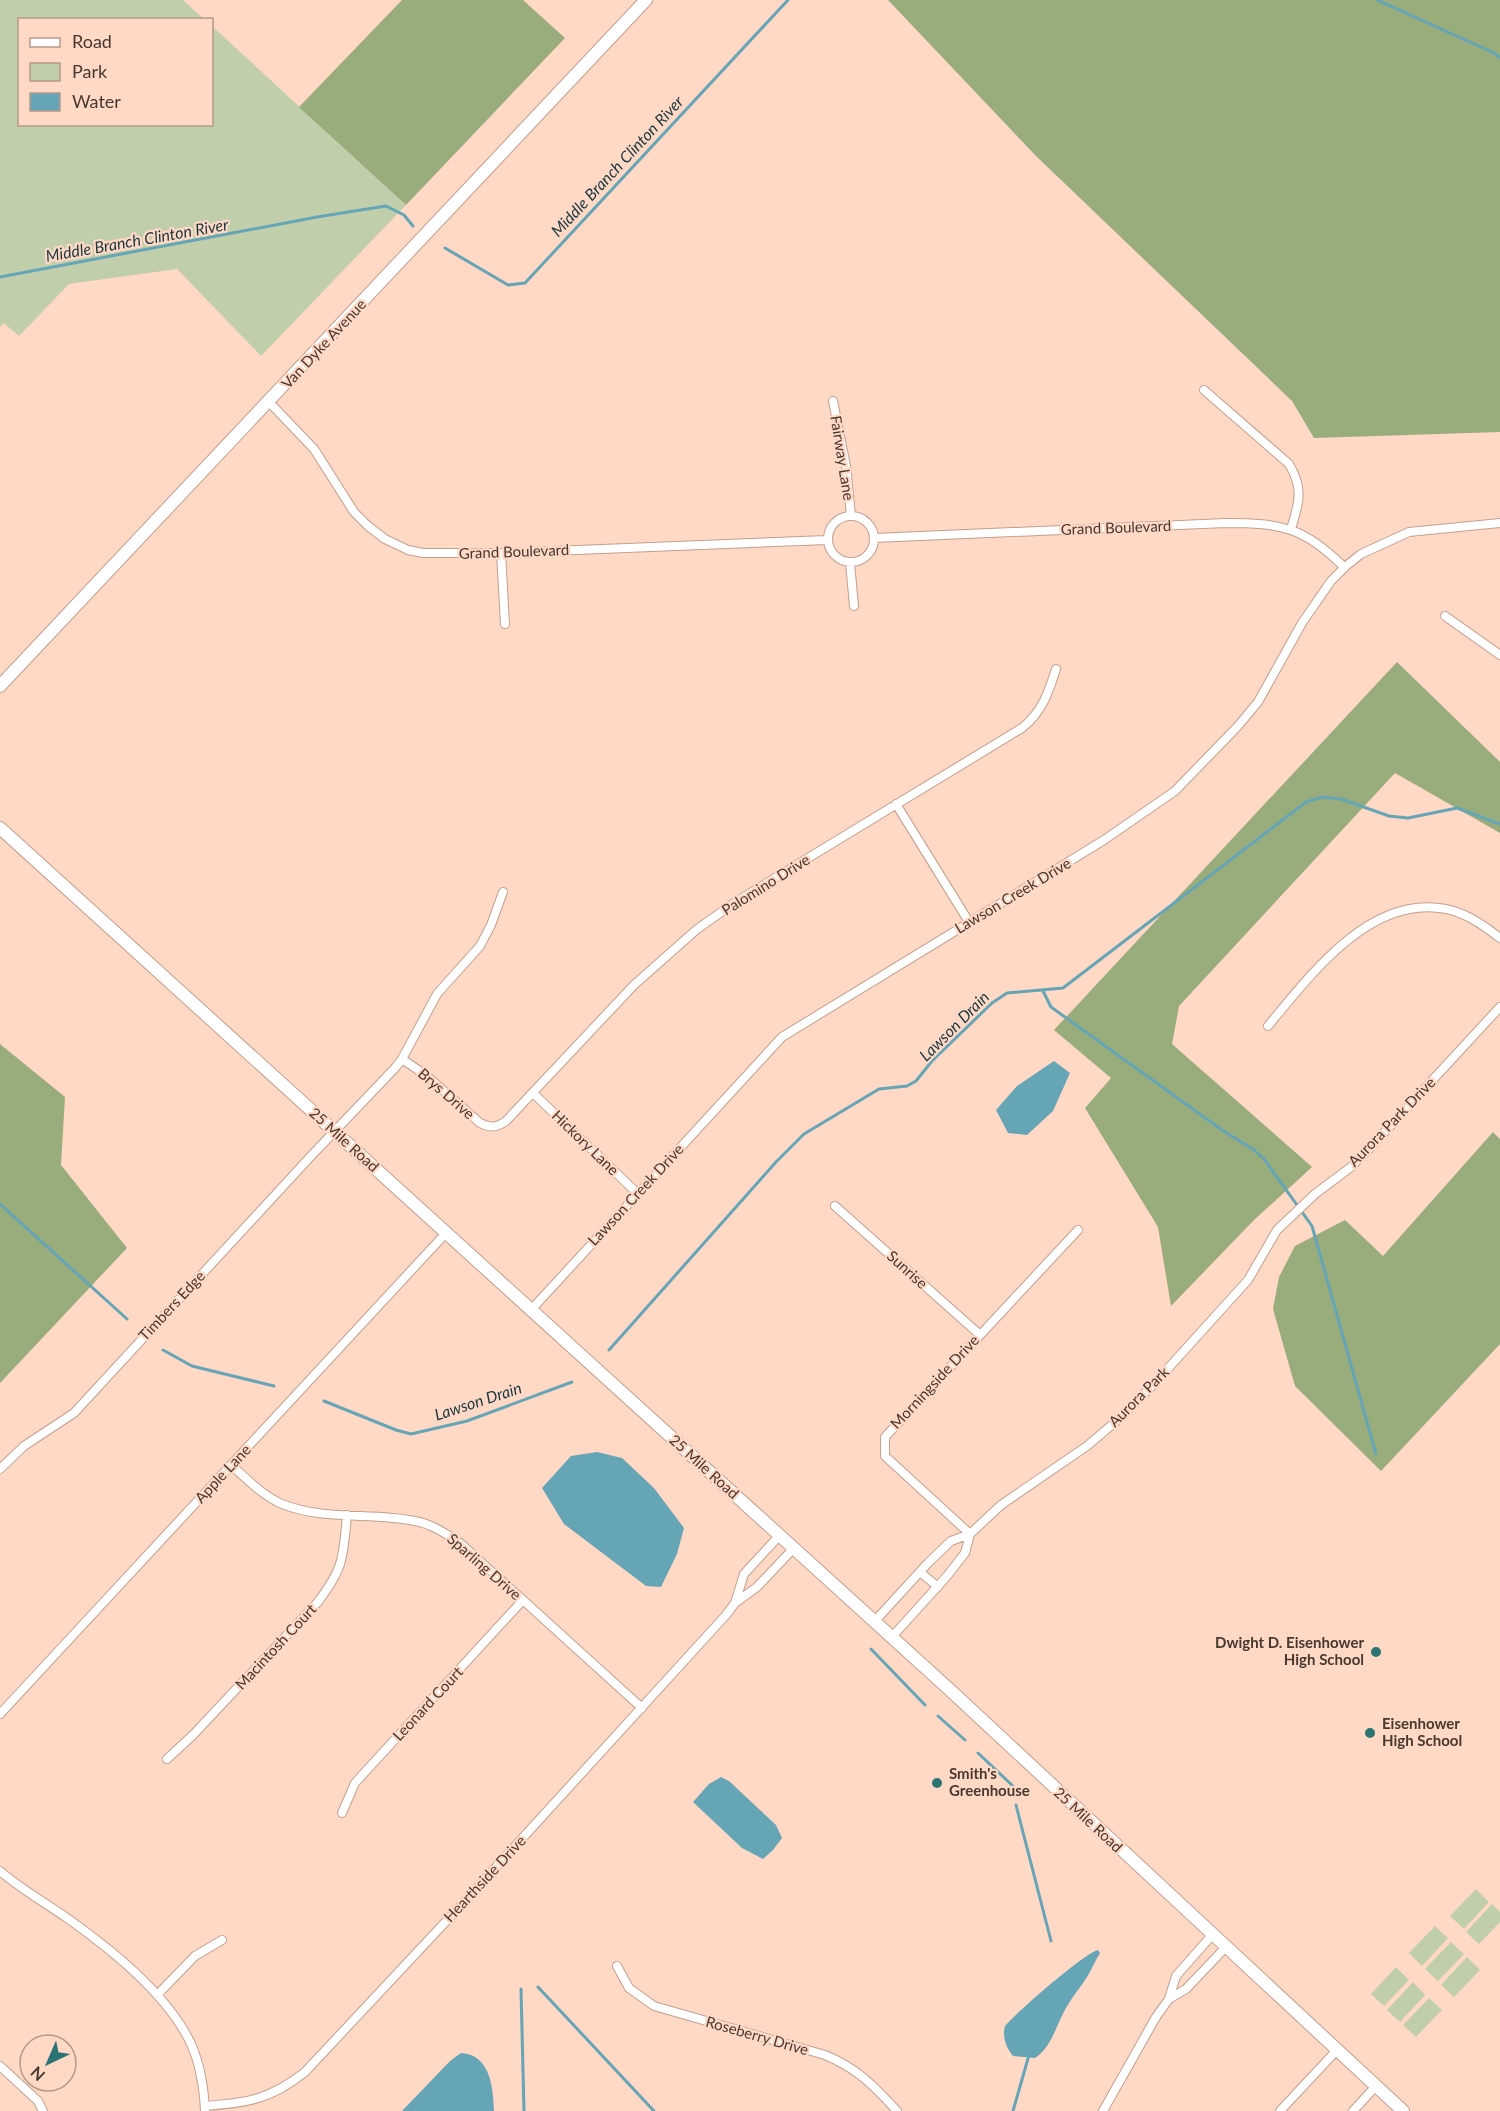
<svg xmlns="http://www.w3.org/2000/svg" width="1500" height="2111" viewBox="0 0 1500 2111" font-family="Lato,sans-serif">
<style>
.green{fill:#c1ceac}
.forest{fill:#99ac7b}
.water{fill:#65a5b5}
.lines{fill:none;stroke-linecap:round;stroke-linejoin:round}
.stream{stroke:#65a5b5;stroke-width:3}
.street-casing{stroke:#c39f8d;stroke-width:10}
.secondary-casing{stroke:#c39f8d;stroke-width:14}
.street{stroke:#fff;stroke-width:8}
.secondary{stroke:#fff;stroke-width:12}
.poi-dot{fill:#2a7473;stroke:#ffd8c6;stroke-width:2}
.labels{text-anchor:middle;stroke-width:4.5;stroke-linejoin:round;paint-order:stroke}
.street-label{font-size:15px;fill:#473830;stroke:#ffd8c6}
.poi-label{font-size:15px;font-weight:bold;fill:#473830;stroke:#ffd8c6;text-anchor:start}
.water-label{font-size:16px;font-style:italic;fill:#183840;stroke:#ffd8c6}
</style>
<rect width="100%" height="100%" fill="#ffd8c6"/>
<path class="green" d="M 0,0 L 183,0 L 204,19 L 20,20 L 20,124 L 212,124 L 212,26 L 406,205 L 261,356 L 177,269 L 69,284 L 19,336 L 4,323 L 0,327 Z
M 1476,1889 L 1489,1902 L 1464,1929 L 1450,1916 Z
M 1492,1904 L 1500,1912 L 1500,1922 L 1479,1944 L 1466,1932 Z
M 1435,1926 L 1448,1938 L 1422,1966 L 1409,1953 Z
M 1451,1942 L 1464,1954 L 1438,1981 L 1425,1969 Z
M 1467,1957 L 1480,1970 L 1454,1997 L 1441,1985 Z
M 1396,1967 L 1409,1980 L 1384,2006 L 1371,1994 Z
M 1413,1982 L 1425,1995 L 1400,2022 L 1387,2010 Z
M 1429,1998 L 1442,2010 L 1416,2037 L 1403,2025 Z"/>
<path class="forest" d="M 402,0 L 523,0 L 565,38 L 406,205 L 299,107 Z
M 888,0 L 1500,0 L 1500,432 L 1314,438 L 1292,401 L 1036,156 Z
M 1397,662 L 1500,762 L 1500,833 L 1395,773 L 1179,1006 L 1172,1044 L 1312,1167 L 1254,1220 L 1171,1306 L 1158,1227 L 1085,1108 L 1111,1078 L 1054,1030 Z
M 0,1044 L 65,1097 L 61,1165 L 127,1248 L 0,1383 Z
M 1493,1132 L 1500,1139 L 1500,1344 L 1381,1471 L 1295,1386 L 1273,1309 L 1279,1277 L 1295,1246 L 1345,1220 L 1383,1256 Z"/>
<path class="water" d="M 1054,1061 L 1070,1073 L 1053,1111 L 1027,1135 L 1008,1133 L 996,1110 L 1017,1086 Z
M 597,1452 L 622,1458 L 654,1488 L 684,1528 L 677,1554 L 661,1587 L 646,1586 L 564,1524 L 542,1488 L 571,1456 Z
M 721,1777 L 729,1781 L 776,1825 L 782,1838 L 773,1850 L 763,1859 L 742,1848 L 693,1802 L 709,1784 Z
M 1098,1950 L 1100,1953 C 1095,1961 1092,1969 1087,1977 C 1080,1988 1072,1997 1066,2008 C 1056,2025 1052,2047 1035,2058 L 1013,2056 C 1006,2048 1002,2036 1005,2026 C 1017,2012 1083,1954 1098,1950 Z
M 461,2053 C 491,2055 493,2088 494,2111 L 402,2111 L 450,2061 Z"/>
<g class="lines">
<path class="stream" d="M 1377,0 L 1494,53 L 1500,58
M 445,248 L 508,285 L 525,283 L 788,0
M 0,277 L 317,217 L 386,206 L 404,215 L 413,226
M 1043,991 L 1051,1007 L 1222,1130 L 1254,1150 L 1264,1159 L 1312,1226 L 1376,1454
M 0,1204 L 127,1319
M 163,1350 L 192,1366 L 274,1386
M 609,1350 L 776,1162 L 804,1134 L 879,1089 L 907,1086 L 916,1081 L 932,1061 L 992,1003 L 1007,993 L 1063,988 L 1306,802 L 1323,797 L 1341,799 L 1389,816 L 1408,818 L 1457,808 L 1500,824
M 324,1401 L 396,1430 L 411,1434 L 467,1421 L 572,1382
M 871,1649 L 925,1705
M 938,1716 L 965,1740
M 978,1753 L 1015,1788 L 1015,1792
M 1016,1805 L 1051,1941
M 538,1987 L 654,2111
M 521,1989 L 524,2111
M 1013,2111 L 1029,2055"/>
<g class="street-casing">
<path id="street" d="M 1204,390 L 1289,464 C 1304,489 1299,503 1291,529
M 833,401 L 846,466 L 851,515
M 269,402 L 314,449 L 354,512 L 368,526 L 385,539 L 408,550 L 423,553 L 501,553 L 827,540
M828 539a23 23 0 1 1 46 0a23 23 0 1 1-46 0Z
M 874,538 L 1226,523 C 1281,523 1304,527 1344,567
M 501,553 L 505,624
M 850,563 L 854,606
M 1445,616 L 1500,655
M 896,804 L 969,922
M 1268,1026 C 1309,977 1366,899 1439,908 C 1462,910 1482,924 1500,938
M 402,1059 L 427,1076 L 480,1123 C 491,1128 496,1128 506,1121 L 634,985 L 696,930 L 734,903 L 1022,728 C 1042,712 1048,694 1056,669
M 533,1093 L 637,1193
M 835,1206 L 979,1334
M 531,1310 L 782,1037 L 1104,840 L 1175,791 L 1238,726 L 1258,702 L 1302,623 L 1331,581 L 1346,566 L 1361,554 L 1409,532 L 1500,523
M 231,1465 C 247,1479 263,1496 282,1504 C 325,1521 371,1512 415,1521 C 432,1524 446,1534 460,1543 L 642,1708
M 0,1469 L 24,1446 L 74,1413 L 311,1156 L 395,1068 L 402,1059 L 437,994 L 480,946 L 491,925 L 503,892
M 970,1534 L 885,1456 L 885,1437 L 1078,1230
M 920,1572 L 938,1587
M 735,1603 L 744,1574 L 779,1536
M 874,1622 L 928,1563 L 951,1541 L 970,1534 L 1001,1505 L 1087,1446 L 1120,1418 L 1153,1385 L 1248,1280 L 1277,1230 L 1315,1194 L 1351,1167 L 1367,1151 L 1500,1007
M 891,1638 L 947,1576 L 965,1553 L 970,1534
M 0,1714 L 446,1233
M 167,1759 L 193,1735 L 317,1603 C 344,1568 343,1558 347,1515
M 342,1813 L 355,1783 L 365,1772 L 523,1600
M 0,1871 C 21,1889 44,1902 67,1918 C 111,1949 168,1994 191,2044 C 200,2064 204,2089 205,2111
M 1213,1934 L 1176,1976 L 1169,1999 L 1186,1989 L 1226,1947
M 617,1966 L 629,1988 L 654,2006 L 825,2055 C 857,2068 874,2086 897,2111
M 157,1995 L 195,1956 L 222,1940
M 0,2066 L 38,2101 L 43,2111
M 205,2106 C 248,2103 271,2099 305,2072 L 466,1900 L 726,1615 L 735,1603 L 757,1587 L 793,1549
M 1103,2111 L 1156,2017 L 1169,1999
M 1280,2111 L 1337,2050
M 1353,2111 L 1376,2086"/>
</g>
<g class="secondary-casing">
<path id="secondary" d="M 0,686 L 646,0
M 0,828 L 950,1690 L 1403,2111"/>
</g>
<use href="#street" class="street"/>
<use href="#secondary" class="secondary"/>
</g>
<g class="poi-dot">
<circle cx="1376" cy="1652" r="6"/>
<circle cx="1370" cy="1733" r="6"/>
<circle cx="937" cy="1783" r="6"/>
</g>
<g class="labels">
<g class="street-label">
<text transform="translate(324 344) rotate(-47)" y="5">Van Dyke Avenue</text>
<text transform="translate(842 458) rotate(81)" y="5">Fairway Lane</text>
<text transform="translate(1116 528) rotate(-2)" y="5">Grand Boulevard</text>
<text transform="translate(514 552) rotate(-2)" y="5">Grand Boulevard</text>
<text transform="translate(766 885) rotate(-32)" y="5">Palomino Drive</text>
<text transform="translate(1013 896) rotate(-31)" y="5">Lawson Creek Drive</text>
<text transform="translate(446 1094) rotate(41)" y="5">Brys Drive</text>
<text transform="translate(1392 1122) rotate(-46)" y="5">Aurora Park Drive</text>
<text transform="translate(344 1140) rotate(42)" y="5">25 Mile Road</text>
<text transform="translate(585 1143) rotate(44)" y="5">Hickory Lane</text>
<text transform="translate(636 1195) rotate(-47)" y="5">Lawson Creek Drive</text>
<text transform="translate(907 1270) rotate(42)" y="5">Sunrise</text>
<text transform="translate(172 1306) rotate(-47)" y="5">Timbers Edge</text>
<text transform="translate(935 1382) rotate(-47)" y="5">Morningside Drive</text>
<text transform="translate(1139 1397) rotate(-45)" y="5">Aurora Park</text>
<text transform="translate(704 1467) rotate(42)" y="5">25 Mile Road</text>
<text transform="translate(223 1474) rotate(-47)" y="5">Apple Lane</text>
<text transform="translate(484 1567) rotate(41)" y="5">Sparling Drive</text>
<text transform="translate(276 1647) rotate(-47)" y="5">Macintosh Court</text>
<text transform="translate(428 1704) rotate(-47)" y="5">Leonard Court</text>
<text transform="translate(1088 1820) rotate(43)" y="5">25 Mile Road</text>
<text transform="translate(485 1879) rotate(-47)" y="5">Hearthside Drive</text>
<text transform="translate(757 2036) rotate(16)" y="5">Roseberry Drive</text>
</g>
<g class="poi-label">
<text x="1364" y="1648" text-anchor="end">Dwight D. Eisenhower<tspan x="1364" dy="17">High School</tspan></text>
<text x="1382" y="1729">Eisenhower<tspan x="1382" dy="17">High School</tspan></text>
<text x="949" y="1779">Smith's<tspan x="949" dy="17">Greenhouse</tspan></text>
</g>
<g class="water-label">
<text transform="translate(617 166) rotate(-47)" y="6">Middle Branch Clinton River</text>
<text transform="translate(137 240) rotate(-10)" y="6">Middle Branch Clinton River</text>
<text transform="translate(954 1026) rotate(-45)" y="6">Lawson Drain</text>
<text transform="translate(478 1401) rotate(-18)" y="6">Lawson Drain</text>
</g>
</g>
<rect x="18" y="18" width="195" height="108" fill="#ffd8c6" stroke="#b5988a" stroke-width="1.5"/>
<rect x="30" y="38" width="30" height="9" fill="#ffffff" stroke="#b5988a" stroke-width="1.5"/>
<text x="72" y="48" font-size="18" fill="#473830">Road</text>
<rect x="30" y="63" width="30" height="18" fill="#c1ceac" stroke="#b5988a" stroke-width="1.5"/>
<text x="72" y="78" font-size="18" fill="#473830">Park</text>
<rect x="30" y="93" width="30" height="18" fill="#65a5b5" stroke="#b5988a" stroke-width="1.5"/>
<text x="72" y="108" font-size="18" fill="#473830">Water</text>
<g transform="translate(48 2063) rotate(224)"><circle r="28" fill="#ffd8c6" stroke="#b5988a" stroke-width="1.5"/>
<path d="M0-4.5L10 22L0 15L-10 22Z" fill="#2a7473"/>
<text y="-9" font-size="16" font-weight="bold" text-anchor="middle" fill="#473830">N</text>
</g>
</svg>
